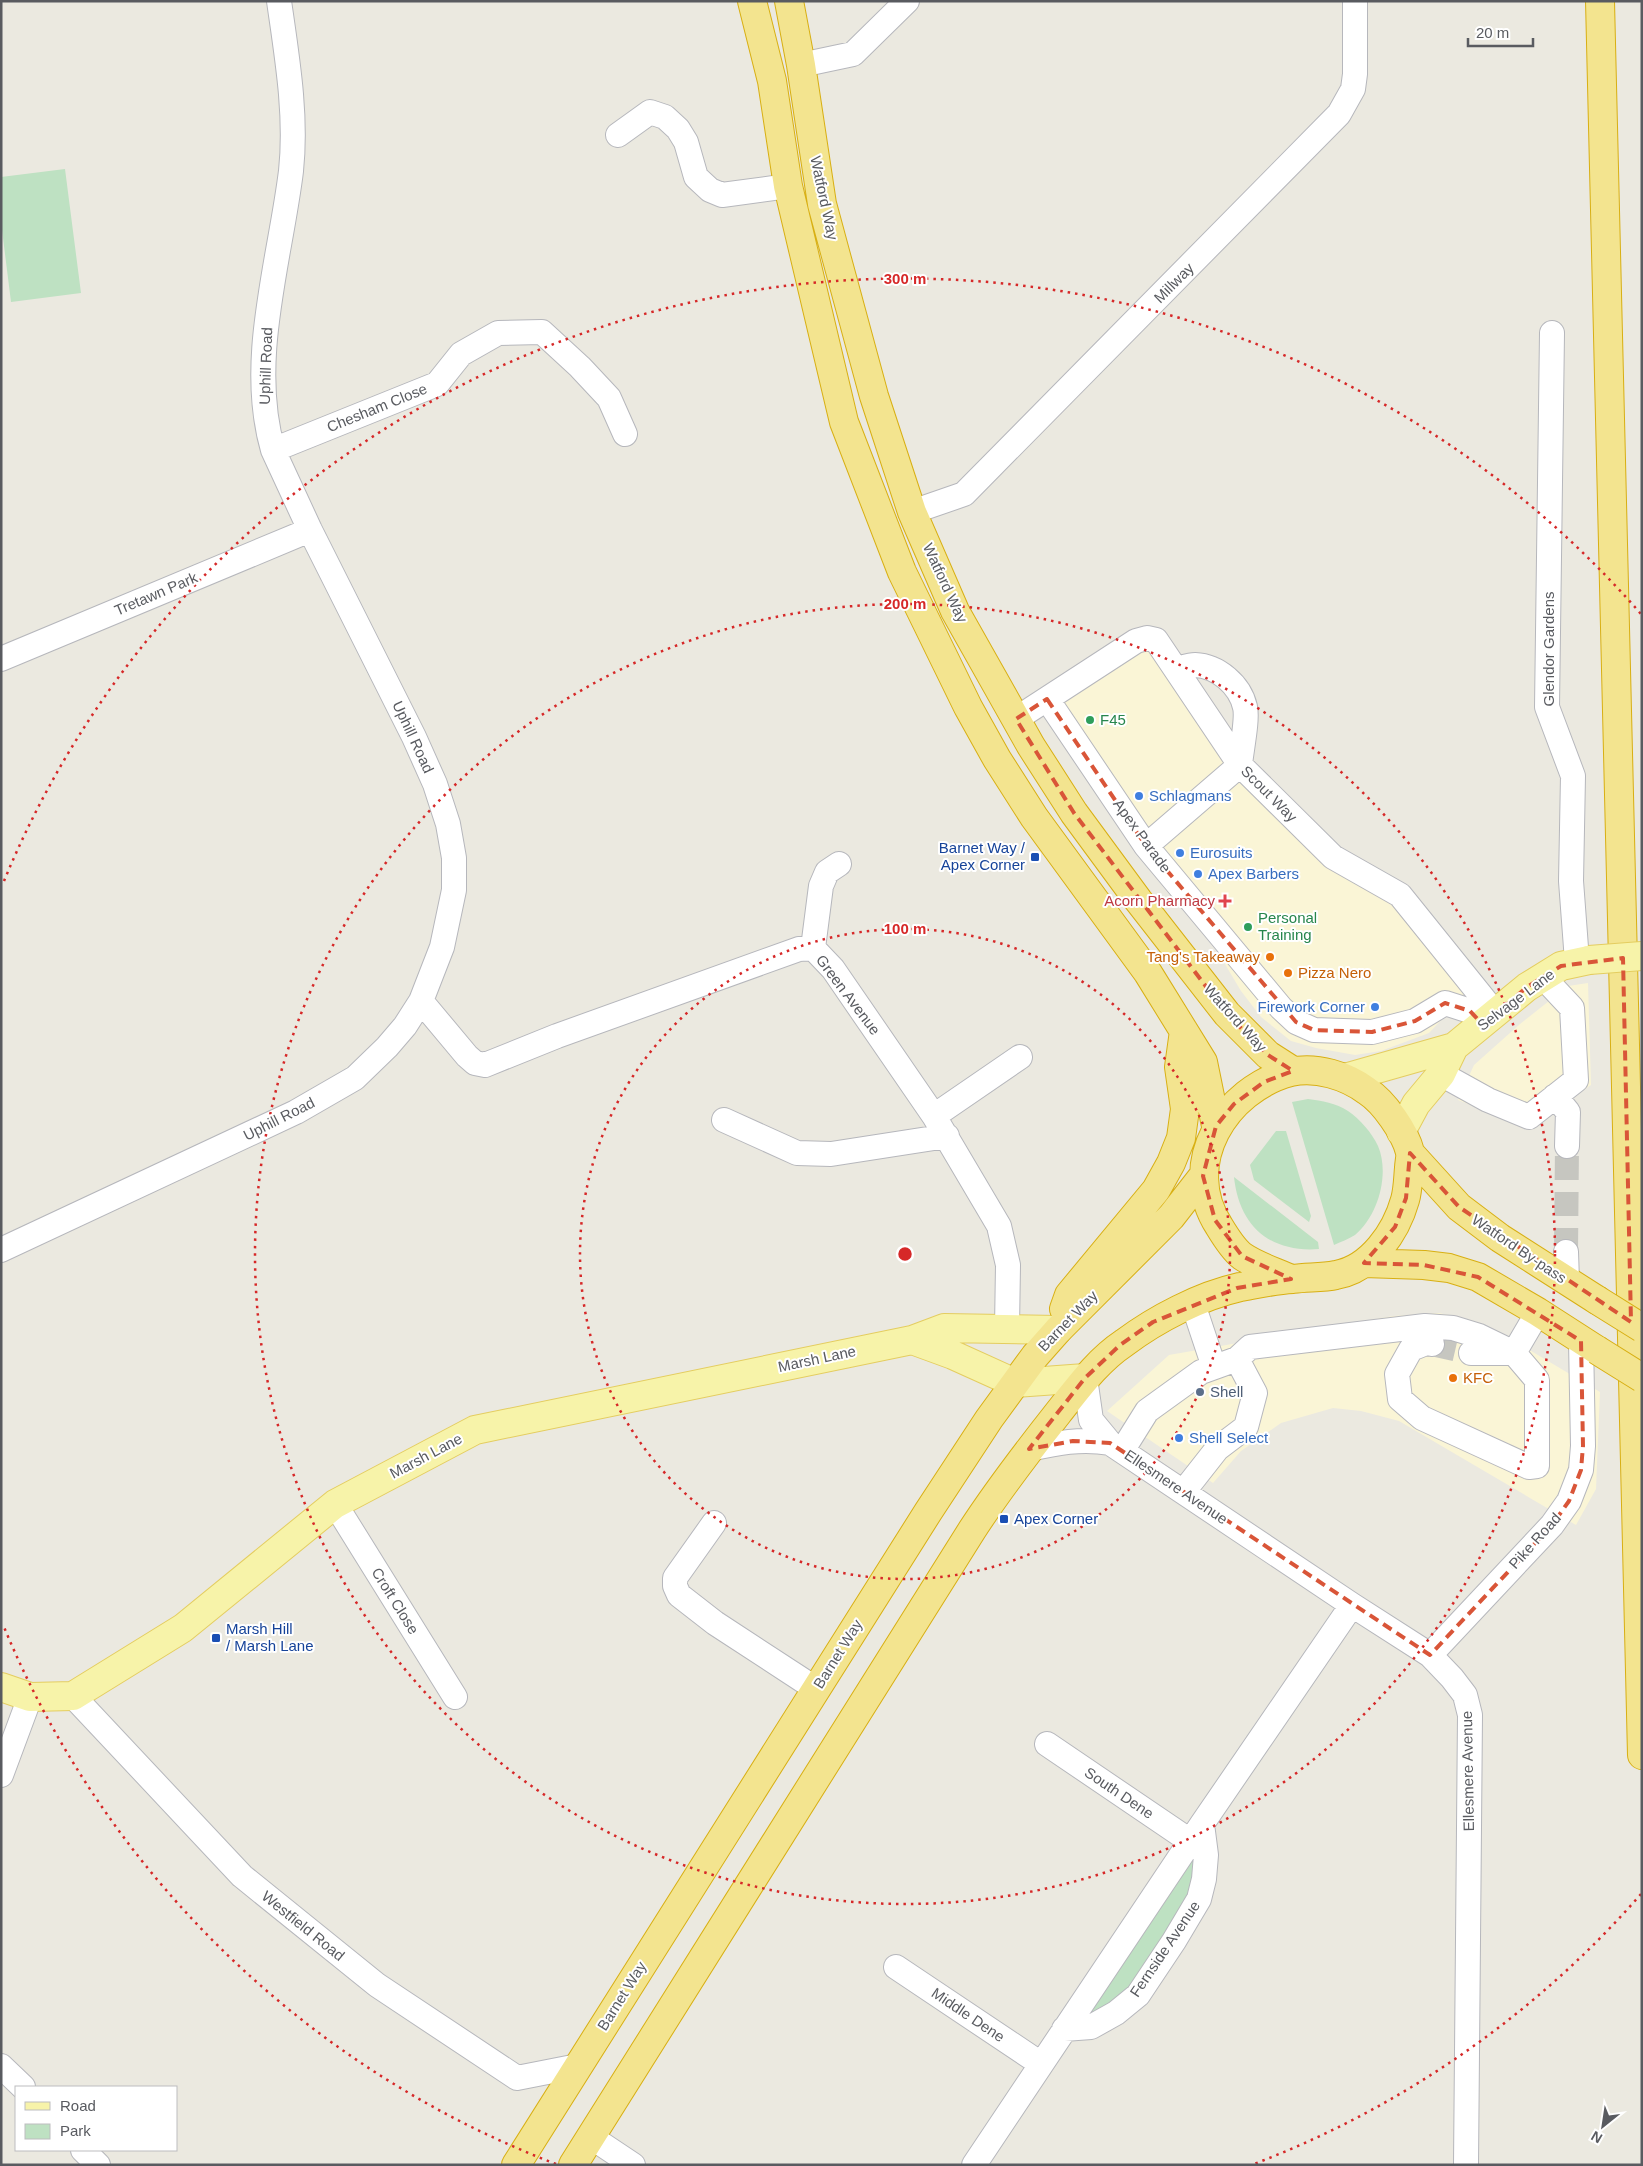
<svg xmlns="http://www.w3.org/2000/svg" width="1643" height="2166" viewBox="0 0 1643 2166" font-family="Arial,sans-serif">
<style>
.commercial{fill:#faf5d6}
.green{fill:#bee1c2}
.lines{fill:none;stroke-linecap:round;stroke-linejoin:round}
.minor-tunnel{stroke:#c6c6c0;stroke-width:24;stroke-dasharray:24 12;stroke-linecap:butt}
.minor-casing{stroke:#b6b7bc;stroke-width:26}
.major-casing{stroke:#e4cd60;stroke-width:30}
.highway-casing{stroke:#d8af13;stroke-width:30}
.minor{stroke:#fff;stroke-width:24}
.major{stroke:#f7f3a9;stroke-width:28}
.highway{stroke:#f3e48f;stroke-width:28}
.major-bridge-casing{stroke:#e4cd60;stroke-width:30;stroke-linecap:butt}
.highway-bridge-casing{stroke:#d8af13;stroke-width:30;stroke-linecap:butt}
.major-bridge{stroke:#f7f3a9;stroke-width:28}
.highway-bridge{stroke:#f3e48f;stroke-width:28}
.marked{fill:none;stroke:#d95538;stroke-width:4;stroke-dasharray:10 6;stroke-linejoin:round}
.ring{fill:none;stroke:#d62828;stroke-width:2.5;stroke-dasharray:2.5 5}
.leisure-dot{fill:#2e9e5b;stroke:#fff;stroke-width:2}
.shop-dot{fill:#3f7fe0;stroke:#fff;stroke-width:2}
.transit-dot{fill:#1a4fb4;stroke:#fff;stroke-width:2}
.health-dot{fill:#e0444e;stroke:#fff;stroke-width:2}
.food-dot{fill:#e8710a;stroke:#fff;stroke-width:2}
.service-dot{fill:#5c6f8a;stroke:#fff;stroke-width:2}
.labels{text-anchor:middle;stroke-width:4;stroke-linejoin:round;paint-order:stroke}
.street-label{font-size:15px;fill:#595b60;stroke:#fff}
.leisure-label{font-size:15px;fill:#27864d;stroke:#fff;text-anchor:start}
.shop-label{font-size:15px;fill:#366cbe;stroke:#fff;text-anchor:start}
.transit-label{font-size:15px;fill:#164399;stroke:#fff;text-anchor:start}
.health-label{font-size:15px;fill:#be3a42;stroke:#fff;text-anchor:end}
.food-label{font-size:15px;fill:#c56008;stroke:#fff;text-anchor:start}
.service-label{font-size:15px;fill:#4e5e75;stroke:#fff;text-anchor:start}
.centre{fill:#d62828;stroke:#fff;stroke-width:2.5}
.ring-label{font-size:15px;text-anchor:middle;font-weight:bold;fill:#d62828;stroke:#fff;stroke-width:4;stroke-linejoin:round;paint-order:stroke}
</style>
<rect width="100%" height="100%" fill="#ebe9e0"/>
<path class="commercial" d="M 1148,643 L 1239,774 L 1333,871 L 1387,894 L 1466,994 L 1429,1033 L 1381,1051 L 1355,1055 L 1316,1048 L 1291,1041 L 1261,1017 L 1241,991 L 1213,944 L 1044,708 Z
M 1588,983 L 1591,1085 L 1529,1128 L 1458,1100 L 1474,1065 L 1520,1024 L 1568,986 Z
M 1439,1313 L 1471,1320 L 1501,1333 L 1600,1392 L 1596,1489 L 1576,1525 L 1399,1421 L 1361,1411 L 1333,1408 L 1281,1423 L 1241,1451 L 1213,1483 L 1107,1411 L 1169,1355 L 1393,1316 Z"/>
<path class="green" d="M 65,169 L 81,293 L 11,302 L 1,222 L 1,177 Z
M 1308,1099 C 1322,1101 1336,1103 1348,1111 C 1360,1119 1372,1133 1378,1146 C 1390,1174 1378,1216 1355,1235 C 1349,1239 1340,1242 1334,1245 L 1292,1102 Z
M 1276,1131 L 1286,1131 L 1311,1216 L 1309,1222 L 1254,1180 L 1250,1165 Z
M 1234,1177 L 1318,1242 L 1319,1249 C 1269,1253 1239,1225 1234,1177 Z
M 1198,1857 L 1194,1898 L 1139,1981 L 1091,2018 L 1089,2014 L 1193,1858 Z"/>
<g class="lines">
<path class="minor-tunnel" d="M 1566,1252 L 1567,1146
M 1432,1344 L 1471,1353"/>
<g class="minor-casing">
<path id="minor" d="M 801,65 L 853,54 L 907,1
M 618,135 L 650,112 L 665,117 L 678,129 L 686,142 L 696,177 L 710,190 L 722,195 L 788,186
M 1552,333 L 1547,707 L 1573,776 L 1571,881 L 1577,961
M 273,450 L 437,384 L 461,354 L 498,333 L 542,332 L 580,367 L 609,398 L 625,434
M 912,512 L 964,494 L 1339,114 L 1353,89 L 1355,74 L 1355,1
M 1,659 L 310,530
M 1047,699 L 1146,846 L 1281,1008 L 1296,1022 L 1314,1030 L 1372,1032 L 1415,1021 L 1445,1003 L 1470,1011 L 1483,1025
M 1016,719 L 1136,641 L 1147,638 L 1156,640 L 1240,765 L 1333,857 L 1400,895 L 1495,1013
M 1146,846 L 1240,765 C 1241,752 1248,719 1245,707 C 1240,685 1218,666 1195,665 C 1189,665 1181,668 1176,669
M 813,948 L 821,886 L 827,872 L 839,864
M 421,1001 L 467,1056 L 475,1063 L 485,1065 L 557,1036 L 799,949 L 813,948 L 833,969 L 934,1116 L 999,1226 L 1008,1265 L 1007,1328
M 1441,1074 L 1488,1100 L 1529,1117 L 1576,1080 L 1572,1008 L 1543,977
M 1555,1096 L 1568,1112 L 1567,1146
M 934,1116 L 1020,1057
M 724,1120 L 797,1153 L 831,1154 L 947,1136
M 1,1250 L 296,1112 L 355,1078 L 387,1047 L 405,1026 L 421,1001 L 442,947 L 454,890 L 454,858 L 448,824 L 435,784 L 414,737 L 310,530 L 273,450 C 247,361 280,261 291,171 C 297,115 287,57 279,1
M 1566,1252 L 1567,1281
M 1193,1304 L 1214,1367
M 1432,1344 L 1426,1343 L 1411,1349 L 1397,1374 L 1400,1399 L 1422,1418 L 1529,1467 L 1537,1466 L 1537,1380 L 1514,1353 L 1471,1353
M 1085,1378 L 1091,1420 L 1110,1443 L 1352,1605 L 1430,1655 L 1452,1678 L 1465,1695 L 1470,1715 L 1466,2165
M 1029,1449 C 1057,1443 1081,1438 1110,1443
M 1122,1451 L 1147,1411 L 1201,1372 L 1237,1359 L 1250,1347 L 1425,1326 L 1453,1328 L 1479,1336 L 1514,1353 L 1538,1312
M 1184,1491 L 1217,1449 L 1246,1427 L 1255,1393 L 1237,1359
M 335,1504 L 455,1697
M 714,1523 L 675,1578 L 675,1586 L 679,1595 L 715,1623 L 816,1689
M 1430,1655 L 1552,1525 L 1569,1501 L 1581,1470 L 1583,1446 L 1581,1341
M 73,1696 L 242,1876 L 377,1985 L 517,2078 L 578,2066
M 1047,1744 L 1190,1841
M 1,1775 L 30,1697
M 896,1967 L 1041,2064
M 1064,2029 L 1091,2027 L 1116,2013 L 1138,1995 L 1174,1941 L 1199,1899 L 1204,1879 L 1206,1855 L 1202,1824
M 1,2066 L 23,2087
M 591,2137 L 633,2165
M 83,2150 L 98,2165
M 974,2165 L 1202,1824 L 1352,1605"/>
</g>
<g class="major-casing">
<path id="major" d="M 1345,1078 L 1454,1047 L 1527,987 L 1561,966 L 1589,960
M 1401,1132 L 1416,1104 L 1441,1074 L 1454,1047
M 912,1340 L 953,1355 L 1015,1383 L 1085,1378
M 1,1687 L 30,1697 L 73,1696 L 183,1628 L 335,1504 L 475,1430 L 912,1340 L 944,1328 L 1058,1330"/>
</g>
<g class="highway-casing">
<path id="highway" d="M 752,1 L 772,81 L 788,186 L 844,422 L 902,572 L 968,707 L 997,759 L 1034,817 L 1148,973 L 1203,1062 L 1216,1126
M 789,1 L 801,65 L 822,204 L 874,396 L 912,512 L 955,611 L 1031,746 L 1074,813 L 1138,900 L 1227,1014 L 1268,1055 L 1293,1071
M 1600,1 L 1642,1755
M 1410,1153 L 1459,1207 L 1500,1238 L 1597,1300
M 1364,1263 L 1424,1265 L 1449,1268 L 1478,1277 L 1538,1312 L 1597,1350
M 1064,1309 L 1069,1295 L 1156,1190 L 1171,1163 L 1181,1138 L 1185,1109 L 1179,1067 L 1184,1031
M 516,2165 L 928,1512 L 989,1419 L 1035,1356 L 1058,1330 L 1171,1217 L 1203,1176
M 573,2165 L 972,1530 C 998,1490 1028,1451 1058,1413 C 1078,1388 1097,1361 1124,1343 C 1156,1319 1200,1296 1240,1287 C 1257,1284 1275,1280 1293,1279 C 1307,1277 1322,1278 1336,1275 C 1371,1269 1396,1232 1405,1200 C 1408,1190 1408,1178 1409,1168 C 1409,1163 1411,1157 1410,1152 C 1405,1132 1384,1102 1367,1091 C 1347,1076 1316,1066 1291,1072 C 1225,1089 1179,1164 1219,1226 C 1225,1236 1233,1249 1242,1256 C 1256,1266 1276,1272 1291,1279"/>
</g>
<use href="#minor" class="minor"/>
<use href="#major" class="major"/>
<use href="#highway" class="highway"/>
<g class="major-bridge-casing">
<path id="major-bridge" d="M 1589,960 L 1642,956"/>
</g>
<g class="highway-bridge-casing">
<path id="highway-bridge" d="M 1597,1300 L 1642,1328
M 1597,1350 L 1642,1378"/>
</g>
<use href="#major-bridge" class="major-bridge"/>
<use href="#highway-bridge" class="highway-bridge"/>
</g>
<path class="marked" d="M 1047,699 L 1146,846 L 1296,1022 L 1314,1030 L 1372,1032 L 1415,1021 L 1445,1003 L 1470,1011 L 1483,1025 L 1527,987 L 1561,966 L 1623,958 L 1631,1322 L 1459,1207 L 1410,1153 L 1406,1198 L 1395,1227 L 1364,1263 L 1424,1265 L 1478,1277 L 1581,1341 L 1583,1446 L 1581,1470 L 1569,1501 L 1552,1525 L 1430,1655 L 1110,1443 L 1073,1441 L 1029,1449 L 1085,1378 L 1120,1345 L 1153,1322 L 1237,1288 L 1291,1279 L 1242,1256 L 1215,1220 L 1203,1176 L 1216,1126 L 1234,1104 L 1264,1082 L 1293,1071 L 1268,1055 L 1227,1014 L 1074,813 L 1016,719 Z"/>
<g class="ring">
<circle cx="905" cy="1254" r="325"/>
<circle cx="905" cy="1254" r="650"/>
<path d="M1641 1894A975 975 0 0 1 1254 2164M556 2164A975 975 0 0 1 4 1627M4 881A975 975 0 0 1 1641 614"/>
</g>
<g class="leisure-dot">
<circle cx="1090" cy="720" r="5"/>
<circle cx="1248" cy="927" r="5"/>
</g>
<g class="shop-dot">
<circle cx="1139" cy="796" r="5"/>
<circle cx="1180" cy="853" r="5"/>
<circle cx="1198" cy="874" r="5"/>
<circle cx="1375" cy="1007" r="5"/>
<circle cx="1179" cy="1438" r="5"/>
</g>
<g class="transit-dot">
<rect x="1030" y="852" width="10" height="10" rx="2.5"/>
<rect x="999" y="1514" width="10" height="10" rx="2.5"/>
<rect x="211" y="1633" width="10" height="10" rx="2.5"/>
</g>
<path class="health-dot" d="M1222.5 893.5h5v5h5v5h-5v5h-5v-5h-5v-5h5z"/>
<g class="food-dot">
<circle cx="1270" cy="957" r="5"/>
<circle cx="1288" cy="973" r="5"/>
<circle cx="1453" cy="1378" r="5"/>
</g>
<circle class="service-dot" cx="1200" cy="1392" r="5"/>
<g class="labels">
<g class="street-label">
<text transform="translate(824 198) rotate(78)" y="5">Watford Way</text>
<text transform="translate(1174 283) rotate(-45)" y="5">Millway</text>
<text transform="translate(266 366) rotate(-88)" y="5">Uphill Road</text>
<text transform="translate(377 408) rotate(-22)" y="5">Chesham Close</text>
<text transform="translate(945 583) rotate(65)" y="5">Watford Way</text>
<text transform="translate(156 594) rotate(-23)" y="5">Tretawn Park</text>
<text transform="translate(1549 649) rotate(-90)" y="5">Glendor Gardens</text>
<text transform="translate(413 737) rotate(65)" y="5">Uphill Road</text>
<text transform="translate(1269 794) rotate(45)" y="5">Scout Way</text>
<text transform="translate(1142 836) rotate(54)" y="5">Apex Parade</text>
<text transform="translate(848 995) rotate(53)" y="5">Green Avenue</text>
<text transform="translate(1516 1000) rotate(-37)" y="5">Selvage Lane</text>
<text transform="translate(1235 1018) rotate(48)" y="5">Watford Way</text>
<text transform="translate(279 1119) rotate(-27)" y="5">Uphill Road</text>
<text transform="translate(1519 1249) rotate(34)" y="5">Watford By-pass</text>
<text transform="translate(1068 1321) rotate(-46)" y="5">Barnet Way</text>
<text transform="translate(817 1359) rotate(-12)" y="5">Marsh Lane</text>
<text transform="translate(426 1456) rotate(-28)" y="5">Marsh Lane</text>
<text transform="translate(1176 1487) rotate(34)" y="5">Ellesmere Avenue</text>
<text transform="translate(1535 1541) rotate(-48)" y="5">Pike Road</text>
<text transform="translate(395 1601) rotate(58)" y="5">Croft Close</text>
<text transform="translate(838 1654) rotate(-58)" y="5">Barnet Way</text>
<text transform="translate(1468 1771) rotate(-91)" y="5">Ellesmere Avenue</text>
<text transform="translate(1119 1793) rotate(34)" y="5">South Dene</text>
<text transform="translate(303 1926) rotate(39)" y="5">Westfield Road</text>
<text transform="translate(1165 1949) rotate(-56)" y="5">Fernside Avenue</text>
<text transform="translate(622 1996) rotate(-58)" y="5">Barnet Way</text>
<text transform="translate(968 2015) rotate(34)" y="5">Middle Dene</text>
</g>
<g class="leisure-label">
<text x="1100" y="725">F45</text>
<text x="1258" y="923">Personal<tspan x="1258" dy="17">Training</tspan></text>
</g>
<g class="shop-label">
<text x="1149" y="801">Schlagmans</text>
<text x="1190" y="858">Eurosuits</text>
<text x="1208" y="879">Apex Barbers</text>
<text x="1365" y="1012" text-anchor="end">Firework Corner</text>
<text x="1189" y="1443">Shell Select</text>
</g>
<g class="transit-label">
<text x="1025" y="853" text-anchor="end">Barnet Way /<tspan x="1025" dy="17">Apex Corner</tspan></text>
<text x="1014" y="1524">Apex Corner</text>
<text x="226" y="1634">Marsh Hill<tspan x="226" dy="17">/ Marsh Lane</tspan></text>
</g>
<g class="health-label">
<text x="1215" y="906">Acorn Pharmacy</text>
</g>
<g class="food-label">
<text x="1260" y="962" text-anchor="end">Tang's Takeaway</text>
<text x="1298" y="978">Pizza Nero</text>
<text x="1463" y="1383">KFC</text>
</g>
<g class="service-label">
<text x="1210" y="1397">Shell</text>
</g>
</g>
<circle cx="905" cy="1254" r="8" class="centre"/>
<g class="ring-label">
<text x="905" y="284">300 m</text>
<text x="905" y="609">200 m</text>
<text x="905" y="934">100 m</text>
</g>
<rect width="1643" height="2166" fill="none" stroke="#595b60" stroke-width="5"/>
<rect x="15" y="2086" width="162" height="65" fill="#ffffff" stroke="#bdbdbf"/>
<rect x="25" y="2102" width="25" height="8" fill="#f7f3a9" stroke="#bdbdbf"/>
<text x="60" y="2111" font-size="15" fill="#595b60">Road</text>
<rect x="25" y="2124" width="25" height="15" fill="#bee1c2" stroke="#bdbdbf"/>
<text x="60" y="2136" font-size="15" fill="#595b60">Park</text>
<g transform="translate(1603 2126) rotate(210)" stroke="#ffffff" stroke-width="4" paint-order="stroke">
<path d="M0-4L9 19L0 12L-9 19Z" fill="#595b60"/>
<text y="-8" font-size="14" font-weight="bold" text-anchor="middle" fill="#595b60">N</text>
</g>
<path d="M1468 38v8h65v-8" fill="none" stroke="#595b60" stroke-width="2.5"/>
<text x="1476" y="38" font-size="15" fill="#595b60" stroke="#ffffff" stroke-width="4" paint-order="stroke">20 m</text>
</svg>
